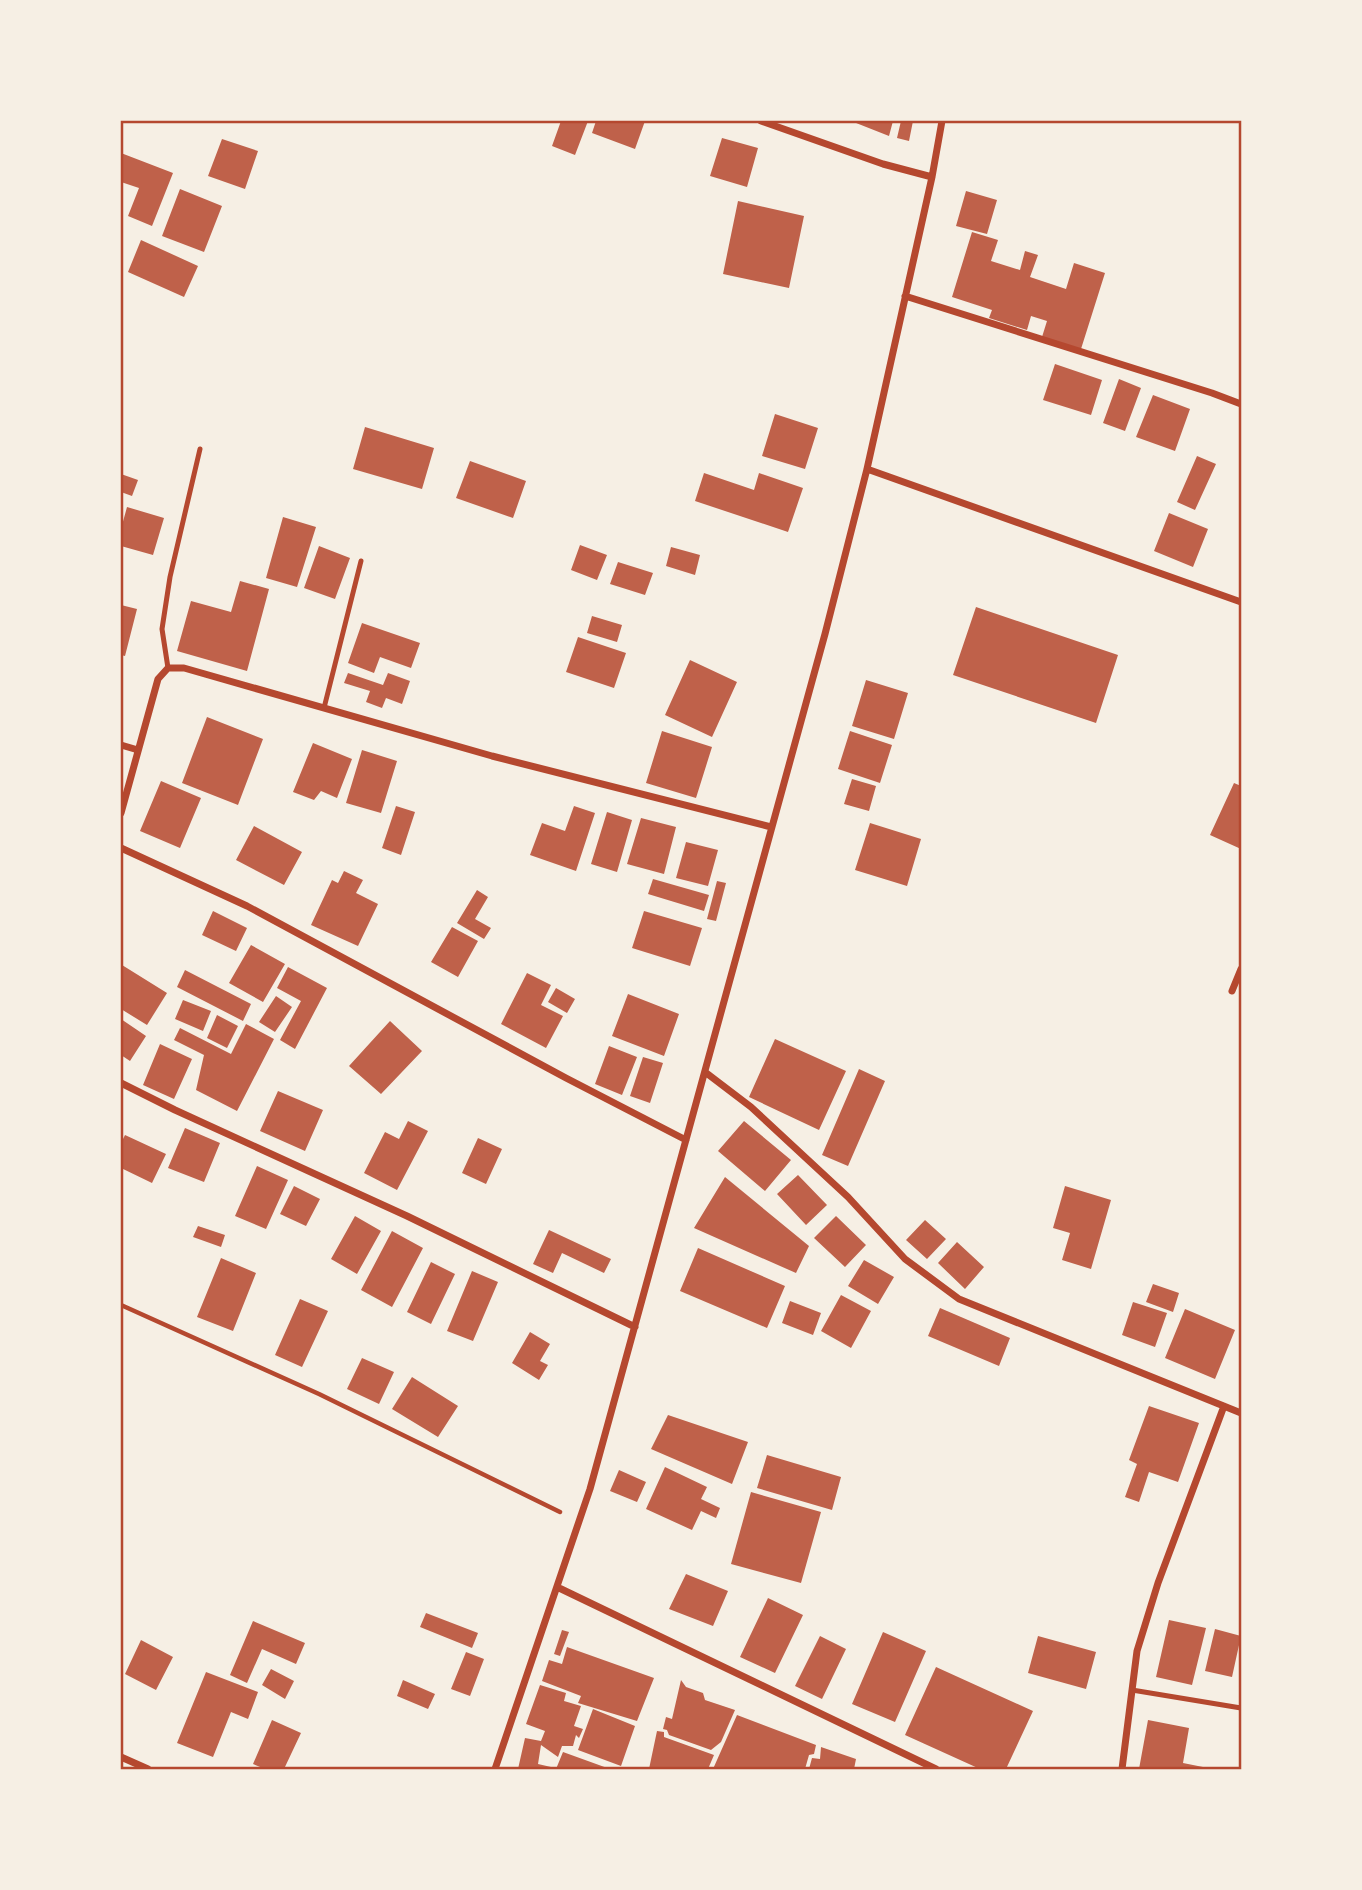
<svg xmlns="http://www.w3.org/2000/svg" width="1362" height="1890" viewBox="0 0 1362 1890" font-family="Karla,sans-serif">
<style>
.building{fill:#bf614a}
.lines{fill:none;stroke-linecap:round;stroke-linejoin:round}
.path{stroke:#b5482f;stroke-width:4.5}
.service{stroke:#b5482f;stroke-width:5}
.minor{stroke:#b5482f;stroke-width:7}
.neatline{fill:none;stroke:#b5482f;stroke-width:2.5}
</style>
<rect width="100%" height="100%" fill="#f6efe4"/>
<path class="building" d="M 561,121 L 588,121 L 575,155 L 552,146 Z
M 596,121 L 645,121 L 635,149 L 592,133 Z
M 851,121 L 893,121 L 889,136 Z
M 901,121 L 913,121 L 909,141 L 897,138 Z
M 722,138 L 758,148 L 747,187 L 710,176 Z
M 222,139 L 258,151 L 245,189 L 208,176 Z
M 121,153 L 173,173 L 152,226 L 128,216 L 139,188 L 121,182 Z
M 180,189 L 222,206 L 204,252 L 162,236 Z
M 966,191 L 997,200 L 987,234 L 956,226 Z
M 738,201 L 804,216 L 789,288 L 723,274 Z
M 972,232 L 998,240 L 991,261 L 1020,270 L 1025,251 L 1038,255 L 1030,277 L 1066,289 L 1074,263 L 1105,273 L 1081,349 L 1042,337 L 1047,321 L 1031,316 L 1027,330 L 989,318 L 992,310 L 952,297 Z
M 141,240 L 198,266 L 184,297 L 128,272 Z
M 1055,364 L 1102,380 L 1091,415 L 1043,400 Z
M 1119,379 L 1141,388 L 1125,431 L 1103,423 Z
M 1153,395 L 1190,409 L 1175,451 L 1136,437 Z
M 775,414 L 818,428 L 805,469 L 762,456 Z
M 365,427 L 434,448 L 422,489 L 353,469 Z
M 1197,456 L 1216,464 L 1195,510 L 1177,502 Z
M 470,461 L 526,481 L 513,518 L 456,498 Z
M 704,473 L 754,490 L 759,473 L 803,488 L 788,532 L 695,501 Z
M 121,474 L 138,480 L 132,496 L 121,492 Z
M 127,507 L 164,518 L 153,555 L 121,546 L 121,529 Z
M 1169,513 L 1208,529 L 1193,567 L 1154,551 Z
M 283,517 L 316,527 L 297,587 L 266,578 Z
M 580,545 L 607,555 L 597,580 L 571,570 Z
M 319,546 L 350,558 L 335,599 L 304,588 Z
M 671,547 L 700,555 L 695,575 L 666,566 Z
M 618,562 L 653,573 L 645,595 L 610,584 Z
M 240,581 L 269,589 L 247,671 L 177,651 L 191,601 L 231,612 Z
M 121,605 L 137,609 L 125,656 L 121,655 Z
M 976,607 L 1118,655 L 1096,723 L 953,675 Z
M 592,616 L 622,625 L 617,642 L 587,633 Z
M 362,623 L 420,643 L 411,668 L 380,657 L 374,673 L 348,663 Z
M 578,637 L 626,653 L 614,688 L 566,672 Z
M 690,660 L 737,682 L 712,737 L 665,715 Z
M 348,673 L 383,685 L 388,673 L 410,681 L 402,704 L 386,698 L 382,708 L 366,702 L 370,691 L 344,683 Z
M 866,680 L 908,693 L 894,739 L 852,726 Z
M 207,717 L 263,739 L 238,805 L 182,783 Z
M 662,731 L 712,747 L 696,798 L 646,783 Z
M 850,731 L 892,745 L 880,783 L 838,769 Z
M 313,743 L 352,759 L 337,798 L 321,791 L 314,800 L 293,792 Z
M 362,750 L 397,761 L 381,813 L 346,803 Z
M 852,779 L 876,786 L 869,811 L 844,804 Z
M 161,781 L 201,798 L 180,848 L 140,831 Z
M 1234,783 L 1241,786 L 1241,849 L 1210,835 Z
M 396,806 L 415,812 L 401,855 L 382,848 Z
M 574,806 L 595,813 L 576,871 L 530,855 L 542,823 L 565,831 Z
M 607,812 L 632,820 L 617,872 L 591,864 Z
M 641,818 L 676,827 L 664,874 L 627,864 Z
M 870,823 L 921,839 L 907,886 L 855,870 Z
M 254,826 L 302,852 L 284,885 L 236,860 Z
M 686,842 L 718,850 L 708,886 L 676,878 Z
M 344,871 L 363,880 L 356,893 L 378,904 L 358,946 L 311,925 L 332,880 L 338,883 Z
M 653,879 L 709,895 L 704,911 L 648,894 Z
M 717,881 L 726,883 L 716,921 L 707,919 Z
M 477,890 L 488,897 L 475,919 L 491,928 L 484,939 L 457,923 Z
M 213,911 L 247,928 L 236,951 L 202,935 Z
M 644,911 L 702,928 L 690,966 L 632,948 Z
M 452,927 L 478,941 L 458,977 L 431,962 Z
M 251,945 L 285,964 L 263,1002 L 229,983 Z
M 122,965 L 167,993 L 147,1025 L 121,1009 Z
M 288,967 L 327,988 L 295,1049 L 280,1040 L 301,1001 L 277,988 Z
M 185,970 L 251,1004 L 243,1021 L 177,987 Z
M 527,973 L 551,985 L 541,1005 L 563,1016 L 546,1048 L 501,1024 Z
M 556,988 L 575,999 L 567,1013 L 548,1002 Z
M 628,994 L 679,1014 L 664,1056 L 612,1036 Z
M 276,996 L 292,1007 L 275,1032 L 259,1022 Z
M 183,1000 L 211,1011 L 203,1031 L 175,1019 Z
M 217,1015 L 238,1026 L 227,1048 L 207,1038 Z
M 121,1019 L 146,1036 L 130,1061 L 121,1055 Z
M 390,1021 L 422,1051 L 381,1094 L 349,1066 Z
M 246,1024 L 274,1039 L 237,1111 L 196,1090 L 204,1055 L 174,1040 L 180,1028 L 231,1054 Z
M 775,1039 L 846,1071 L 819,1130 L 749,1097 Z
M 160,1044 L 192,1059 L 174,1099 L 143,1085 Z
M 609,1046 L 637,1057 L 622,1095 L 595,1084 Z
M 643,1057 L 663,1063 L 650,1103 L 630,1096 Z
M 859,1069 L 885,1081 L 848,1166 L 822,1155 Z
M 278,1091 L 323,1110 L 305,1151 L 260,1131 Z
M 408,1121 L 428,1131 L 397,1190 L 364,1173 L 385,1132 L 399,1139 Z
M 744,1121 L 791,1160 L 765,1191 L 718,1151 Z
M 185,1128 L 220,1143 L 204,1182 L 168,1168 Z
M 125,1135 L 166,1154 L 152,1183 L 121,1168 L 121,1143 Z
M 478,1138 L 502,1149 L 486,1184 L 462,1173 Z
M 257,1166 L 288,1180 L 266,1229 L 235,1216 Z
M 798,1175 L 827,1205 L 806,1225 L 777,1194 Z
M 725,1177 L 809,1246 L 796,1273 L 694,1228 Z
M 294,1186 L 320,1199 L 306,1226 L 280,1214 Z
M 1065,1186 L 1111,1200 L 1091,1269 L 1062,1260 L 1070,1233 L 1053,1228 Z
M 355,1216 L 381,1231 L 357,1274 L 331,1259 Z
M 836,1216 L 866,1245 L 845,1267 L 814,1238 Z
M 925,1220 L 946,1239 L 927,1259 L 906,1240 Z
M 198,1226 L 225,1235 L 221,1247 L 193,1237 Z
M 549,1230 L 611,1259 L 604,1273 L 562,1253 L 553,1273 L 533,1264 Z
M 392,1231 L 423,1248 L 392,1307 L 361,1290 Z
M 957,1242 L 984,1267 L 965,1289 L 938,1263 Z
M 698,1248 L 785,1286 L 767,1328 L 680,1291 Z
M 221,1258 L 256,1273 L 233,1331 L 197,1317 Z
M 864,1260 L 894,1277 L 878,1304 L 848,1286 Z
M 431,1262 L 455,1274 L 431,1324 L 407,1312 Z
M 472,1271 L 498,1282 L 473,1341 L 447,1331 Z
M 1153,1284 L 1179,1293 L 1173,1312 L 1146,1302 Z
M 841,1295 L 871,1311 L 851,1348 L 821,1331 Z
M 300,1299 L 328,1311 L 302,1367 L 275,1355 Z
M 790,1301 L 821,1313 L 813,1335 L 782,1323 Z
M 1133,1302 L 1167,1313 L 1155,1347 L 1122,1335 Z
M 940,1308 L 1010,1338 L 999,1366 L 928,1336 Z
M 1185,1309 L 1235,1330 L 1215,1379 L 1165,1358 Z
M 530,1332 L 550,1344 L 540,1361 L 548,1365 L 539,1380 L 512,1363 Z
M 362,1358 L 394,1372 L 379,1404 L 347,1389 Z
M 412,1377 L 458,1406 L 438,1437 L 392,1409 Z
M 1149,1406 L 1199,1423 L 1178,1482 L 1149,1472 L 1139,1502 L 1125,1497 L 1137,1464 L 1129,1460 Z
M 668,1415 L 748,1442 L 732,1484 L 651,1449 Z
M 767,1455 L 841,1477 L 832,1510 L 757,1488 Z
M 665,1467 L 707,1487 L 701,1499 L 720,1508 L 716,1518 L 701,1511 L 692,1530 L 646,1509 Z
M 619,1470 L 646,1482 L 637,1502 L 610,1491 Z
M 751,1492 L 821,1512 L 801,1583 L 731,1564 Z
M 686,1574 L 728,1591 L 713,1626 L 669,1609 Z
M 768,1598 L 803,1615 L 775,1673 L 740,1657 Z
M 426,1613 L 478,1633 L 472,1648 L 420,1627 Z
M 1169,1620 L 1206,1628 L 1192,1685 L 1156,1677 Z
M 253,1621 L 305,1643 L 296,1664 L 262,1649 L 247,1683 L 230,1675 Z
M 1215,1629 L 1241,1636 L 1232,1677 L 1205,1671 Z
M 562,1630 L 569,1632 L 560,1656 L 554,1654 Z
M 883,1632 L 926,1651 L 895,1722 L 852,1704 Z
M 820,1636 L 846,1649 L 822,1699 L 795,1686 Z
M 1038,1636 L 1096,1652 L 1086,1689 L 1028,1673 Z
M 141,1640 L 173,1657 L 156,1690 L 125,1674 Z
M 567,1647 L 654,1678 L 637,1721 L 578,1703 L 581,1696 L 542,1681 L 549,1660 L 562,1664 Z
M 466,1652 L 484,1659 L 470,1696 L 451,1689 Z
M 936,1667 L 1033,1711 L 1006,1769 L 980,1769 L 905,1735 Z
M 271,1669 L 294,1681 L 285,1699 L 262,1685 Z
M 206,1672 L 258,1692 L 248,1719 L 231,1712 L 213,1757 L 177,1743 Z
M 403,1680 L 435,1694 L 428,1709 L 397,1696 Z
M 681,1680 L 686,1687 L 703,1693 L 705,1700 L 735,1710 L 721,1742 L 711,1750 L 669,1735 L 667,1730 L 663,1729 L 666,1717 L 672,1719 Z
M 540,1685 L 566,1693 L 564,1701 L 581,1706 L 574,1726 L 583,1729 L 579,1738 L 576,1735 L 573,1746 L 562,1746 L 558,1757 L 541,1745 L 538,1764 L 551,1767 L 550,1769 L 518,1769 L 525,1738 L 541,1741 L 545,1731 L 526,1724 Z
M 593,1709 L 635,1726 L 621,1766 L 578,1750 Z
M 737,1715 L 816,1745 L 814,1754 L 809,1755 L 805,1769 L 713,1769 Z
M 272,1720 L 301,1733 L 284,1769 L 265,1769 L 253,1764 Z
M 1148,1720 L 1189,1728 L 1183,1763 L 1208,1768 L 1208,1769 L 1139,1769 Z
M 657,1731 L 664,1732 L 664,1737 L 714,1755 L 708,1769 L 649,1769 Z
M 821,1747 L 856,1759 L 854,1769 L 809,1769 L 812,1758 L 820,1759 Z
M 563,1752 L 610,1769 L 556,1769 Z"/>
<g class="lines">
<path class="path" d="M 121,1305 L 319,1394 L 560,1512"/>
<path class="service" d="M 168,668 L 162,629 L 170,577 L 200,449
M 324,708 L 361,561
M 1132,1690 L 1241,1708"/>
<path class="minor" d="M 761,121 L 883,164 L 932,177
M 905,296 L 1212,393 L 1241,404
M 867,469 L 1241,602
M 121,745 L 138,750
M 121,813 L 158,679 L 168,668 L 184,668 L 492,756 L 771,827
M 121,848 L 247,906 L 566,1078 L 686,1140
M 1232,991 L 1241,969
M 705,1072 L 751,1107 L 848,1197 L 905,1259 L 959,1299 L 1241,1413
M 121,1083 L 175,1110 L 407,1216 L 635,1327
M 557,1587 L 936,1769
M 121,1757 L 148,1769
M 495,1769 L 590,1489 L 825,634 L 867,469 L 932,177 L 942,121
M 1122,1769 L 1137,1651 L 1158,1583 L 1224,1406"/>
</g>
<rect width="1362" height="1890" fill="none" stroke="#f6efe4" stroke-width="245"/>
<rect x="122" y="122" width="1118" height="1646" class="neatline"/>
</svg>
